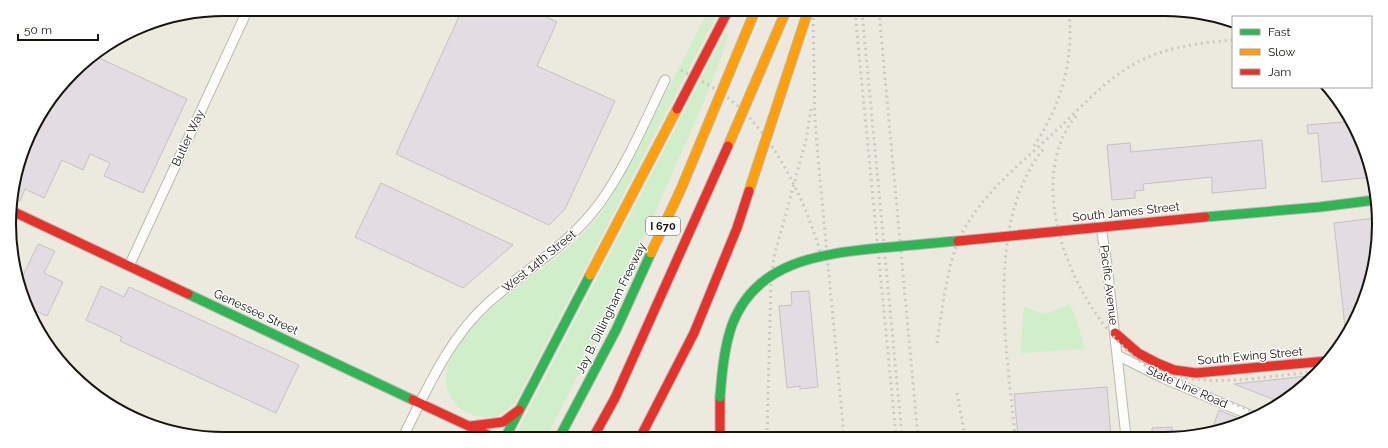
<svg xmlns="http://www.w3.org/2000/svg" width="1388" height="448" viewBox="0 0 1388 448" font-family="Raleway,sans-serif">
<style>
.green{fill:#cfeec9}
.building{fill:#e3dce2;stroke:#c4c1c0}
.lines{fill:none;stroke-linecap:round;stroke-linejoin:round}
.street-casing{stroke:#b9b8af;stroke-width:11}
.fast-casing{stroke:#b9b8af;stroke-width:11}
.jam-casing{stroke:#b9b8af;stroke-width:11}
.street{stroke:#fcfcfa;stroke-width:9}
.fast{stroke:#30b455;stroke-width:9}
.jam{stroke:#e5322d;stroke-width:9}
.rail{stroke:#c8c8c5;stroke-width:3;stroke-dasharray:2 4;stroke-linecap:butt}
.fast-bridge-casing{stroke:#b9b8af;stroke-width:11;stroke-linecap:butt}
.slow-bridge-casing{stroke:#b9b8af;stroke-width:11;stroke-linecap:butt}
.jam-bridge-casing{stroke:#b9b8af;stroke-width:11;stroke-linecap:butt}
.fast-bridge{stroke:#30b455;stroke-width:9}
.slow-bridge{stroke:#ff9f0a;stroke-width:9}
.jam-bridge{stroke:#e5322d;stroke-width:9}
.labels{text-anchor:middle;stroke-width:3;stroke-linejoin:round;paint-order:stroke}
.shield{fill:#fff;stroke:#5b5a56;stroke-width:1}
.shield-label{font-size:11px;font-weight:bold;fill:#15140d}
.street-label{font-size:12px;fill:#15140d;stroke:#fff}
.rim{fill:none;stroke:#15140d;stroke-width:2}
</style>
<rect width="100%" height="100%" fill="#eceadf"/>
<path class="green" d="M 708,11 L 719,11 L 515,403 C 509,407 502,415 495,417 C 493,418 489,417 486,417 C 456,417 437,388 450,360 C 479,300 553,272 595,221 C 615,196 628,166 643,137 C 665,95 687,53 708,11 Z
M 726,33 L 729,34 C 714,82 692,128 672,174 C 633,263 592,350 547,436 L 515,436 L 717,48 Z
M 1070,304 L 1076,318 L 1085,349 L 1020,353 L 1024,307 L 1045,314 Z"/>
<path class="building" d="M 462,10 L 531,10 L 557,22 L 537,66 L 615,101 L 565,209 L 549,225 L 396,154 Z
M 93,55 L 187,99 L 143,193 L 104,176 L 110,163 L 90,154 L 83,170 L 62,160 L 44,198 L 25,189 L 20,201 L 11,197 L 31,129 L 82,63 Z
M 1343,122 L 1350,123 L 1373,177 L 1322,182 L 1318,133 L 1308,134 L 1307,125 Z
M 1262,140 L 1266,188 L 1212,193 L 1212,177 L 1143,184 L 1144,190 L 1135,191 L 1135,198 L 1112,200 L 1107,145 L 1130,143 L 1131,152 Z
M 381,183 L 513,245 L 463,288 L 355,237 Z
M 1375,218 L 1375,266 L 1350,331 L 1346,337 L 1334,223 Z
M 38,244 L 55,251 L 44,273 L 63,282 L 47,316 L 29,308 L 19,284 Z
M 101,286 L 124,297 L 129,287 L 299,365 L 276,413 L 120,341 L 122,337 L 86,320 Z
M 809,291 L 818,387 L 800,389 L 800,386 L 787,388 L 779,306 L 792,305 L 791,292 Z
M 1317,375 L 1280,402 L 1234,384 Z
M 1107,387 L 1111,437 L 1018,437 L 1014,394 Z
M 1219,410 L 1246,421 L 1211,432 Z
M 1172,427 L 1172,437 L 1152,437 L 1152,428 Z"/>
<g class="lines">
<g class="street-casing">
<path id="street" d="M 1099,214 L 1107,265 L 1126,437
M 129,266 L 248,9
M 1117,355 L 1163,378 L 1257,418
M 404,435 C 427,389 449,338 488,303 C 525,270 570,244 599,204 C 626,167 645,121 665,80"/>
</g>
<g class="fast-casing">
<path id="fast" d="M 1205,217 L 1320,207 L 1375,200
M 188,294 L 413,400
M 506,436 L 590,275"/>
</g>
<g class="jam-casing">
<path id="jam" d="M 12,211 L 188,294
M 1115,333 L 1138,353 L 1157,363 L 1174,370 L 1196,373 L 1327,361
M 720,397 L 720,436
M 413,400 L 490,436
M 471,426 L 503,422 L 519,410
M 641,436 L 694,333"/>
</g>
<use href="#street" class="street"/>
<use href="#fast" class="fast"/>
<use href="#jam" class="jam"/>
<path class="rail" d="M 813,12 L 815,121 L 819,168 L 844,436
M 855,12 L 896,436
M 862,12 L 902,436
M 879,12 L 918,437
M 681,70 C 697,79 714,87 728,98 C 774,133 808,205 822,259
M 1076,116 C 1019,186 1078,317 1142,363 C 1156,374 1175,379 1191,386 C 1215,395 1238,406 1261,415
M 1034,146 C 1061,105 1074,61 1069,13
M 937,343 C 942,311 946,272 958,242 C 978,195 1024,161 1060,127 C 1083,105 1106,80 1134,64 C 1164,47 1199,43 1233,40
M 1180,377 C 1223,386 1276,375 1320,371
M 957,393 L 965,437
M 767,436 L 771,283 L 774,257 L 806,140 L 811,109
M 1015,437 C 1007,348 984,223 1044,148"/>
<g class="fast-bridge-casing">
<path id="fast-bridge" d="M 720,397 C 722,373 724,348 732,325 C 756,261 821,254 879,248 C 905,246 931,243 958,241
M 560,436 L 616,330 L 651,253"/>
</g>
<g class="slow-bridge-casing">
<path id="slow-bridge" d="M 728,146 L 786,11
M 749,191 L 808,11
M 651,253 L 681,189 L 755,11
M 590,275 L 677,109"/>
</g>
<g class="jam-bridge-casing">
<path id="jam-bridge" d="M 677,109 L 728,11
M 958,241 L 1205,217
M 694,333 L 737,228 L 749,191
M 594,436 L 615,398 L 728,146"/>
</g>
<use href="#fast-bridge" class="fast-bridge"/>
<use href="#slow-bridge" class="slow-bridge"/>
<use href="#jam-bridge" class="jam-bridge"/>
</g>
<g class="labels">
<rect class="shield" x="646" y="217" width="34" height="18" rx="3"/>
<g class="shield-label">
<text x="663" y="230">I 670</text>
</g>
<g class="street-label">
<text transform="translate(188 138) rotate(-65)" y="4">Butler Way</text>
<text transform="translate(1126 212) rotate(-6)" y="4">South James Street</text>
<text transform="translate(539 261) rotate(-39)" y="4">West 14th Street</text>
<text transform="translate(1109 285) rotate(83)" y="4">Pacific Avenue</text>
<text transform="translate(611 308) rotate(-64)" y="4">Jay B. Dillingham Freeway</text>
<text transform="translate(256 312) rotate(25)" y="4">Genessee Street</text>
<text transform="translate(1250 356) rotate(-5)" y="4">South Ewing Street</text>
<text transform="translate(1187 387) rotate(24)" y="4">State Line Road</text>
</g>
</g>
<path d="M0 0H1388V448H0ZM224 16H1164A208 208 0 0 1 1372 224V224A208 208 0 0 1 1164 432H224A208 208 0 0 1 16 224V224A208 208 0 0 1 224 16Z" fill="#fff" fill-rule="evenodd"/>
<path class="rim" d="M224 16H1164A208 208 0 0 1 1372 224V224A208 208 0 0 1 1164 432H224A208 208 0 0 1 16 224V224A208 208 0 0 1 224 16Z"/>
<rect x="1232" y="16" width="140" height="72" fill="#ffffff" stroke="#a1a19e"/>
<rect x="1240" y="29" width="20" height="6" fill="#30b455" stroke="#a1a19e"/>
<text x="1268" y="36" font-size="12" fill="#15140d">Fast</text>
<rect x="1240" y="49" width="20" height="6" fill="#ff9f0a" stroke="#a1a19e"/>
<text x="1268" y="56" font-size="12" fill="#15140d">Slow</text>
<rect x="1240" y="69" width="20" height="6" fill="#e5322d" stroke="#a1a19e"/>
<text x="1268" y="76" font-size="12" fill="#15140d">Jam</text>
<path d="M18 34v6h80v-6" fill="none" stroke="#15140d" stroke-width="2"/>
<text x="24" y="34" font-size="12" fill="#15140d" stroke="#ffffff" stroke-width="3" paint-order="stroke">50 m</text>
</svg>
